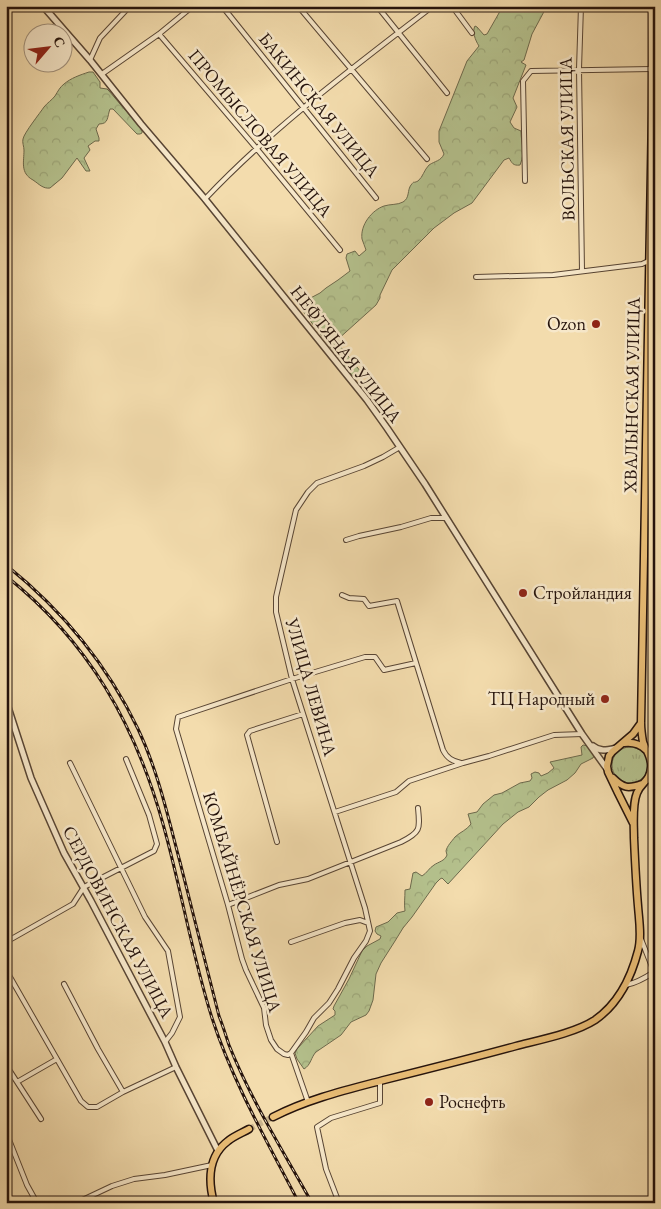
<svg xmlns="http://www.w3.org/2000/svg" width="661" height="1209" viewBox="0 0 661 1209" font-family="'EB Garamond',serif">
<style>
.grass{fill:url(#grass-tufts);stroke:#6d6a4d}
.forest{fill:url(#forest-crowns);stroke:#6d6a4d}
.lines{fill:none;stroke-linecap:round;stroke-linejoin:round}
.primary-tunnel{stroke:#cab48d;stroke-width:6;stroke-dasharray:6 3;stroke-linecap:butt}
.minor-casing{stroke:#584534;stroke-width:6}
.tertiary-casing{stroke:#584534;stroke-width:8}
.secondary-casing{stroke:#25130c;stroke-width:8}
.primary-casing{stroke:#25130c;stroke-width:9}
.minor{stroke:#f7e8ca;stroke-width:4}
.tertiary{stroke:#f7e8ca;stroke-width:5}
.secondary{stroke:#f7e8ca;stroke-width:5.5}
.primary{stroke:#eabe76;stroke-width:6}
.rail-casing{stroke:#25130c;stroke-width:3}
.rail{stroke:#f7e8ca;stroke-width:1;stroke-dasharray:4;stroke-linecap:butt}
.poi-dot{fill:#8f2418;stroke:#f7e8ca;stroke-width:2}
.labels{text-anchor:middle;stroke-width:5;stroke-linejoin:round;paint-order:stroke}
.street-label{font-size:18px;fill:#25130c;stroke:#f7e8ca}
.poi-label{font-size:18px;fill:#25130c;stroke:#f7e8ca;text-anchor:end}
</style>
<defs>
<pattern id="grass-tufts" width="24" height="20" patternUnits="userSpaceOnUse" patternTransform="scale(1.25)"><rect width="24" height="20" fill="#b5c28e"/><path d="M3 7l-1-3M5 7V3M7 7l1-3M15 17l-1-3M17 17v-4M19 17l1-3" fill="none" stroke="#9ca679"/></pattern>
<pattern id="forest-crowns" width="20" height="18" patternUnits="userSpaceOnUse" patternTransform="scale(1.25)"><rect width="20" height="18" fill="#b5c28e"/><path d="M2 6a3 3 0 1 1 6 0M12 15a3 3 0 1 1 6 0" fill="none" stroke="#9ca679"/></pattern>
</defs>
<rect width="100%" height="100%" fill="#f3dcad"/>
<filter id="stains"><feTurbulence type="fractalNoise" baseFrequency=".004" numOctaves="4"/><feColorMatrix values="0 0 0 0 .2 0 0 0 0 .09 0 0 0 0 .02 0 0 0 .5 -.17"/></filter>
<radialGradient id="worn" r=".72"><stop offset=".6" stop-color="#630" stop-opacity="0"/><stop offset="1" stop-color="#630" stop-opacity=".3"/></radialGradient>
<path class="grass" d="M612 765a18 18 0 1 1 36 0a18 18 0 1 1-36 0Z"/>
<path class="forest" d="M 503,6 L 547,6 L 532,34 L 524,60 L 521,62 L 526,65 L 513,98 L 517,107 L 510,122 L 514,128 L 521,131 C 521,145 526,150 520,165 C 513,166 512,163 509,158 L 504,160 L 472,203 L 454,213 L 434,228 L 392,270 L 380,295 L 380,298 L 376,305 L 336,341 L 361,372 L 352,376 L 299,306 L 301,303 L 320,293 L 326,288 L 338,280 L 350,271 L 346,258 L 347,254 L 355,251 L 359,256 L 366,250 C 365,246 363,243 362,239 C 360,225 372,210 384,206 C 390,204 398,205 403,202 C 410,198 407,190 411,185 C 415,180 412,184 418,181 C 423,177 424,170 429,165 C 435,161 441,161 444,154 L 439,142 L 439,131 L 467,61 L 479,46 C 475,40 472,31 475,26 L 477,27 L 484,35 L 487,34 Z
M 89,72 L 93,72 L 100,82 L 100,88 L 107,89 L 109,91 L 139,126 L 142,130 L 142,133 L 140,134 L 137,134 L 113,109 L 110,109 C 107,117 109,124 99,124 L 96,129 L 99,138 L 99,141 L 95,141 L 88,146 L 90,150 L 84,158 L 90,171 L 86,171 L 77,158 L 62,178 L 50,188 C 43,189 39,184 33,180 C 20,173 24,162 24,150 C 24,147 22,142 23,139 C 24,133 40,113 44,107 C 47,103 52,100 55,96 C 58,91 60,87 64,84 C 71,78 80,75 89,72 Z
M 583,745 L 588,746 L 594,756 L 593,758 L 581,764 L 575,773 L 567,780 L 548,790 L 539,797 L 529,807 L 518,812 L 503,824 L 448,884 L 442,878 L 440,879 L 436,883 L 412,917 L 403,928 L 395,941 L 381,963 L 376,974 L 373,1000 L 369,1011 L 366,1015 L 351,1022 L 341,1035 L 316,1052 C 311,1057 311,1065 304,1069 L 297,1059 L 295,1053 L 297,1049 L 318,1026 L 335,1015 L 335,1011 L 333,1009 L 334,1006 L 349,979 L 362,951 L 367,946 L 380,939 L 381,936 L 377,934 L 375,931 L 376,927 L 388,922 L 397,913 L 405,911 C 404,904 405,898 405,890 L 410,889 L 413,873 L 416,872 L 422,876 C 427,873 429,868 434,865 C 438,862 445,861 447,855 C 447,854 446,852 446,851 C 447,846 452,841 455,837 C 460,832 467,830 471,824 L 468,814 L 477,812 L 483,804 L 494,795 L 502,793 L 520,783 L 530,781 L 532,778 L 531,774 L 535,772 L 539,773 L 541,776 L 548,773 L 554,768 L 550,762 L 582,755 L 581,747 Z"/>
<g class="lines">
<path class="primary-tunnel" d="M 249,1129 L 273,1117"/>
<g class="minor-casing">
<path id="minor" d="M 222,6 L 376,198
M 298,6 L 427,159
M 377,6 L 447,93
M 452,6 L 472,33
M 581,6 L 579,69 L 582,271
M 159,34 L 257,149 L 340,250
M 90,60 L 100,38 L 130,6
M 102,74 L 159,34 L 193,6
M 525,181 L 523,81 L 531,71 L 652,69
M 205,199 C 273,127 354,67 433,6
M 476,277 L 553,275 L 642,264 L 655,258
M 346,540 L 359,536 L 401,527 L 431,518 L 446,518
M 342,595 L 349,598 L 364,599 L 369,606 L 397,601 L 443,750 C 447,758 452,761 461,763
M 70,763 L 145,917 L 168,951 L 180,1017 L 172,1033 L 165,1042
M 335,812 L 396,792 L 409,781 L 463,763 L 489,756 L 554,735 L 582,734
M 277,842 L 247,735 L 250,731 L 303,714
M 228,905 L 279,885 L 308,879 L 401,842 C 421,832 420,829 418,808
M 641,939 L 654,972
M 6,942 L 73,904 L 84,887 L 154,851 L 157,844 L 149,815 L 126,759
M 291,942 L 345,923 L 360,920 L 368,923
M 6,970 L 81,1101 L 88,1107 L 97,1107 L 123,1092 L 176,1067
M 64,984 L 98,1049 L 123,1092
M 626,985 C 637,983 645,978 654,972 L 655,972
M 291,1053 L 306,1032 L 314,1018 L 329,1003 L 338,989 L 354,958 L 366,941 L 370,931 L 365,908 L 292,679 L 276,612 L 276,597 L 296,510 L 308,492 L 317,483 L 364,466 L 383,457 L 400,447
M 291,1053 L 288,1055 L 284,1054 L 277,1049 L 271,1040 L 266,1025 L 264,1008 L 246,970 L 242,959 L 228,905 L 176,729 L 178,717 L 292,679 L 365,657 L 375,657 L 384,670 L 416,663
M 291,1053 L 308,1102
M 6,1065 L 41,1119
M 17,1082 L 57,1059
M 6,1132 L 27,1185 L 37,1203
M 76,1203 L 112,1186 L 134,1179 L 165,1175 L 212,1165
M 339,1203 L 326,1169 L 317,1127 L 331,1118 L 380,1103 L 380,1081"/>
</g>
<g class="tertiary-casing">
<path id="tertiary" d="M 43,6 L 90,60 L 141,124 L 205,199 L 367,400 L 387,428 L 425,484 L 582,734 L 607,769
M 6,701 L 31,778 L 64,853 L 91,901 L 165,1042 L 176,1067 L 218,1151
M 593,746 C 600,752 607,750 616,748"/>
</g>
<g class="secondary-casing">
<path id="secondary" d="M 647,780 L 655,776"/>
</g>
<g class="primary-casing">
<path id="primary" d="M 624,743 C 632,742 640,744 646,750
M 613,778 C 623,788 628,789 642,784
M 633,823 L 618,793 L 608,772 L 607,766 L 609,756 L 612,752 L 633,734 L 641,723
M 273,1117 C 308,1099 346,1090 384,1080 C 428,1069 472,1058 516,1046 C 539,1040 575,1033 595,1020 C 618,1004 631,978 638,951 C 642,937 639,920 638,906 C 636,883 635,861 634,838 C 634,825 632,805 637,793 C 642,781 650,782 651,767 C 652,757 646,751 643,742 C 642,736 641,729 641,723 L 652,112 L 653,6
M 214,1203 C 208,1181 208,1156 228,1141 C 234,1136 242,1133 249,1129"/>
</g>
<use href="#minor" class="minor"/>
<use href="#tertiary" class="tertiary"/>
<use href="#secondary" class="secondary"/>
<use href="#primary" class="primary"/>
<g class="rail-casing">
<path id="rail" d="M 6,565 C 62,610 107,664 138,729 C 158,771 168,817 180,862 C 193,913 206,965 219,1016 C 223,1026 226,1036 229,1045 C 251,1100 283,1151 312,1203
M 6,576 C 89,642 135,724 163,824 C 181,888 192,955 212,1018 C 233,1083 268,1143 299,1203"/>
</g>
<use href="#rail" class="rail"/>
</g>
<g class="poi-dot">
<circle cx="596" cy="324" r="5"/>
<circle cx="523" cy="593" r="5"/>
<circle cx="605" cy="699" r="5"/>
<circle cx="429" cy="1102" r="5"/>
</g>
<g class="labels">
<g class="street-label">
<text transform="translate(319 105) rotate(51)" y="6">БАКИНСКАЯ УЛИЦА</text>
<text transform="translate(260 133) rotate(50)" y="6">ПРОМЫСЛОВАЯ УЛИЦА</text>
<text transform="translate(567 139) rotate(-91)" y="6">ВОЛЬСКАЯ УЛИЦА</text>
<text transform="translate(346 354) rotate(52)" y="6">НЕФТЯНАЯ УЛИЦА</text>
<text transform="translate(632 395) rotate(-89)" y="6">ХВАЛЫНСКАЯ УЛИЦА</text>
<text transform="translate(311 687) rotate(74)" y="6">УЛИЦА ЛЕВИНА</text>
<text transform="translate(242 902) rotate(73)" y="6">КОМБАЙНЁРСКАЯ УЛИЦА</text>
<text transform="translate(118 922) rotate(62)" y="6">СЕРДОВИНСКАЯ УЛИЦА</text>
</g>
<g class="poi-label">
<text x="586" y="330">Ozon</text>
<text x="533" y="599" text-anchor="start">Стройландия</text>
<text x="595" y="705">ТЦ Народный</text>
<text x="439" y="1108" text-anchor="start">Роснефть</text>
</g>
</g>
<rect width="661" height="1209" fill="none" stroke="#f3dcad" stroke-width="25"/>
<rect x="8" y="8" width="646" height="1194" fill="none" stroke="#25130c" stroke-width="2.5"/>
<rect x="12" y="12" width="636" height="1184" fill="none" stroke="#25130c"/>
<g transform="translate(48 48) rotate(62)"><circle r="24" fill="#f7e8ca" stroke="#a3937e"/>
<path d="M0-4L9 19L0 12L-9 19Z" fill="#8f2418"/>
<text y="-8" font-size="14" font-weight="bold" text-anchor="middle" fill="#25130c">С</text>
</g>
<rect width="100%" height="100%" filter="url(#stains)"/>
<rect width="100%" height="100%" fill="url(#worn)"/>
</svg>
